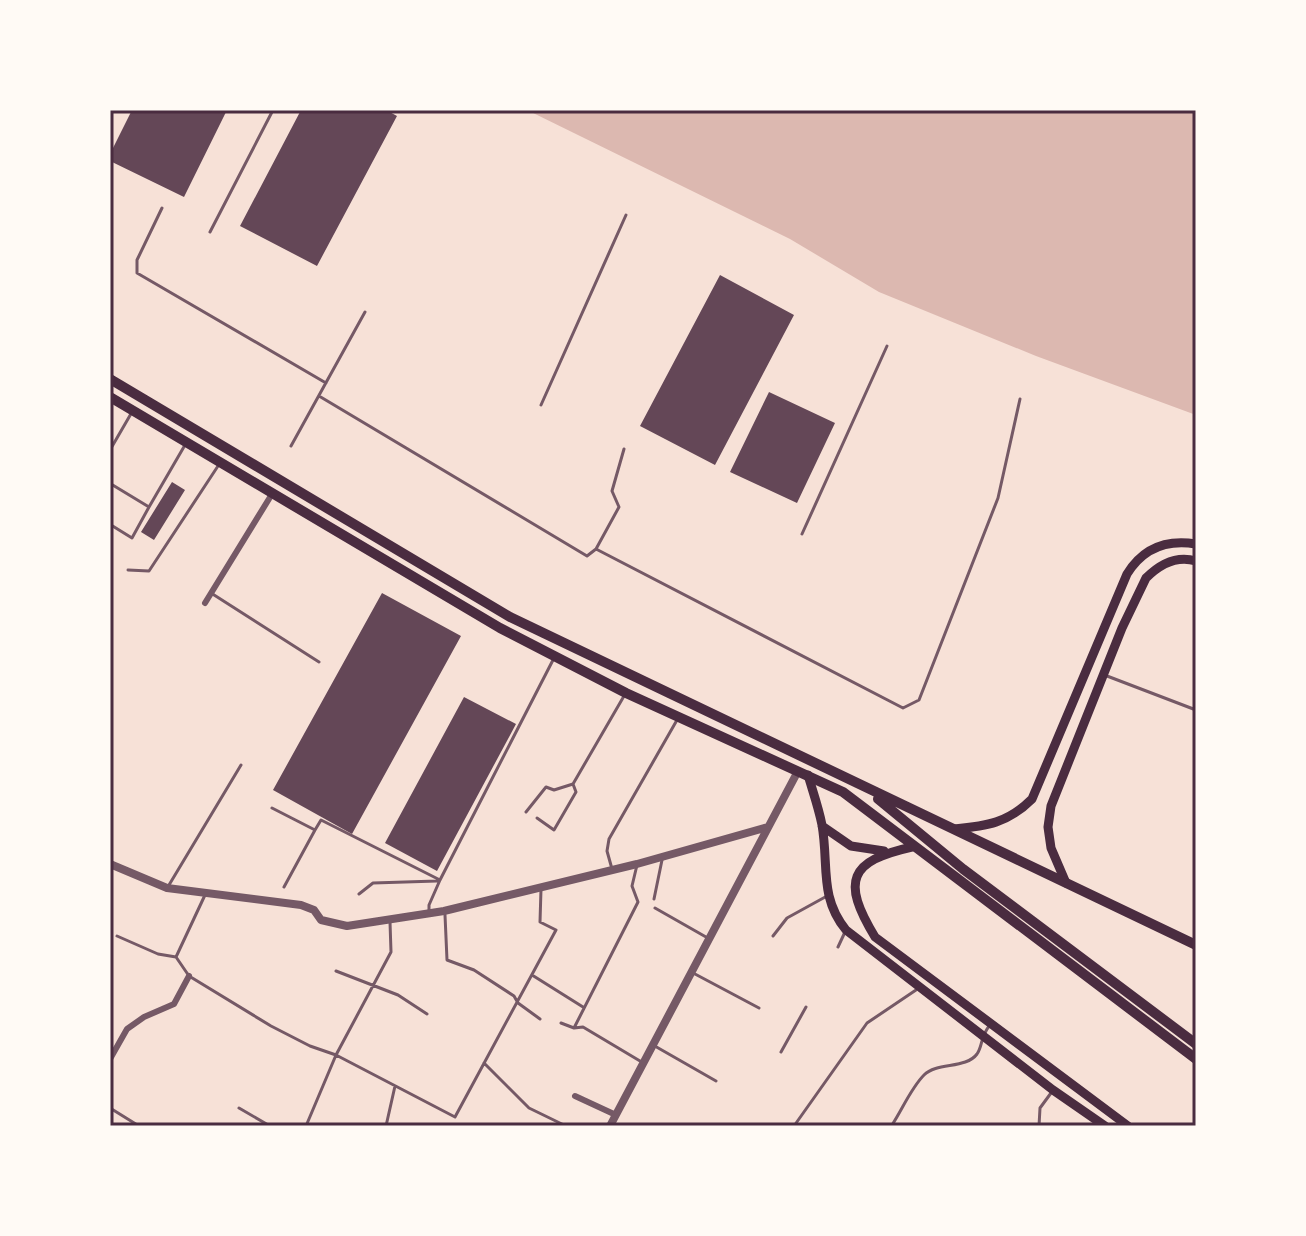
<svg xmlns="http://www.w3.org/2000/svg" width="1306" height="1236" viewBox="0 0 1306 1236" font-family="Quicksand,sans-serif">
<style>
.water{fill:#dcb8b0}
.building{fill:#644757}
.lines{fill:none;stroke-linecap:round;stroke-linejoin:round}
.service{stroke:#755966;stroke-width:3}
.minor{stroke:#755966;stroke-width:6}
.tertiary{stroke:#755966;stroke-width:8}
.secondary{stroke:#4a2c40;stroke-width:9}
.primary{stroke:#4a2c40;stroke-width:10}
.neatline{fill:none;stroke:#4a2c40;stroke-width:3}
</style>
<rect width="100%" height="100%" fill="#f7e1d7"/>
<path class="water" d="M 527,110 L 1196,110 L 1196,415 L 1036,356 L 879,292 L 790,239 Z"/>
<path class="building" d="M 132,110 L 227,110 L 184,197 L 110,161 L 110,154 Z
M 301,110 L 386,110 L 397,116 L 317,266 L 240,226 Z
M 720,275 L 794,315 L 715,465 L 640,426 Z
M 769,392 L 835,423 L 797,503 L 730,472 Z
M 172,482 L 185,490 L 154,540 L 141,532 Z
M 382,593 L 461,636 L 352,834 L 273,790 Z
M 464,697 L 516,724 L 437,871 L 385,843 Z"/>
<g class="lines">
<path class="service" d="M 162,208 L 137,260 L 137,273 L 326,383
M 210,232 L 273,110
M 319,396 L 587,556 L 596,549 L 619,507 L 612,491 L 624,449
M 541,405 L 626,215
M 291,446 L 365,312
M 110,450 L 132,412
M 111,484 L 149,507 L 185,445
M 111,525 L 132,538 L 149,507
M 802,534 L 887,346
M 596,549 L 903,708 L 919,700 L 998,498 L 1020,399
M 128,570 L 149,571 L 218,466
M 211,593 L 319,662
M 1107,676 L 1196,710
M 272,808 L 315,830 L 321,820 L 440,880
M 526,812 L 546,787 L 554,790 L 573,784
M 537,818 L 554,830 L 576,792 L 573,784 L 624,696
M 612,869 L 607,851 L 609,839 L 677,720
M 169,885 L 241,765
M 284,887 L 315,830
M 359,894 L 373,883 L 437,881
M 654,899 L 662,860
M 655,908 L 706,937
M 429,911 L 429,905 L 440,880 L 553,660
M 445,915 L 447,960 L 474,970 L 514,996 L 518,1003 L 540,1019
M 117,936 L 158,954 L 176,957
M 773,936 L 787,918 L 827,896
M 838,947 L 845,932
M 176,957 L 189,976 L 271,1026 L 310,1046 L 336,1055 L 455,1117 L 556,930 L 540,922 L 541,889
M 176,957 L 205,895
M 336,971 L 398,995 L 427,1014
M 695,974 L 759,1008
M 532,975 L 583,1007
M 561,1023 L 574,1028 L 583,1027 L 640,1061
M 574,1028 L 638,902 L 632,886 L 637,865
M 653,1045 L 716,1081
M 781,1052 L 806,1007
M 484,1063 L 529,1108 L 566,1126
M 110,1108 L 139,1126
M 239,1108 L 270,1126
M 892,1125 C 902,1110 911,1088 924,1075 C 937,1062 966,1069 977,1054 C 983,1045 980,1037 990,1025
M 306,1126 L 336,1055 L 391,952 L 390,922
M 386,1126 L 395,1086
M 794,1126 L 867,1023 L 916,990
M 1039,1126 L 1040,1108 L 1051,1093"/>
<path class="minor" d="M 205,603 L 272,494
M 110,1059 L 127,1029 L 144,1017 L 174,1004 L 189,976
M 575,1096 L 616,1115"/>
<path class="tertiary" d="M 110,864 L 167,888 L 301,905 L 314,910 L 321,920 L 347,926 L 444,911 L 637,864 L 768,827
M 610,1126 L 798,771"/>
<path class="secondary" d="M 808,775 C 813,792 819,809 822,825 C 829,865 819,897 846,930 L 1053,1090 L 1105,1126
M 822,826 L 851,846 L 884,851
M 954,829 C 987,826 1008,823 1032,799 L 1127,574 C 1143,548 1166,539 1196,544
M 912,847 C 849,861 841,881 875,937 L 1128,1126
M 1066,883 L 1051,848 L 1048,827 L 1051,806 L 1122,628 L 1146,578 C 1160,564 1176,555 1196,561"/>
<path class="primary" d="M 110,379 L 510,617 L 1196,945
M 110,397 L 500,628 L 626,693 L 843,792 L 1196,1059
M 878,799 L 963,869 L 1196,1044"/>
</g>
<rect width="1306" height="1236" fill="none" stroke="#fffaf5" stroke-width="224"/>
<rect x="112" y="112" width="1082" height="1012" class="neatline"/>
</svg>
